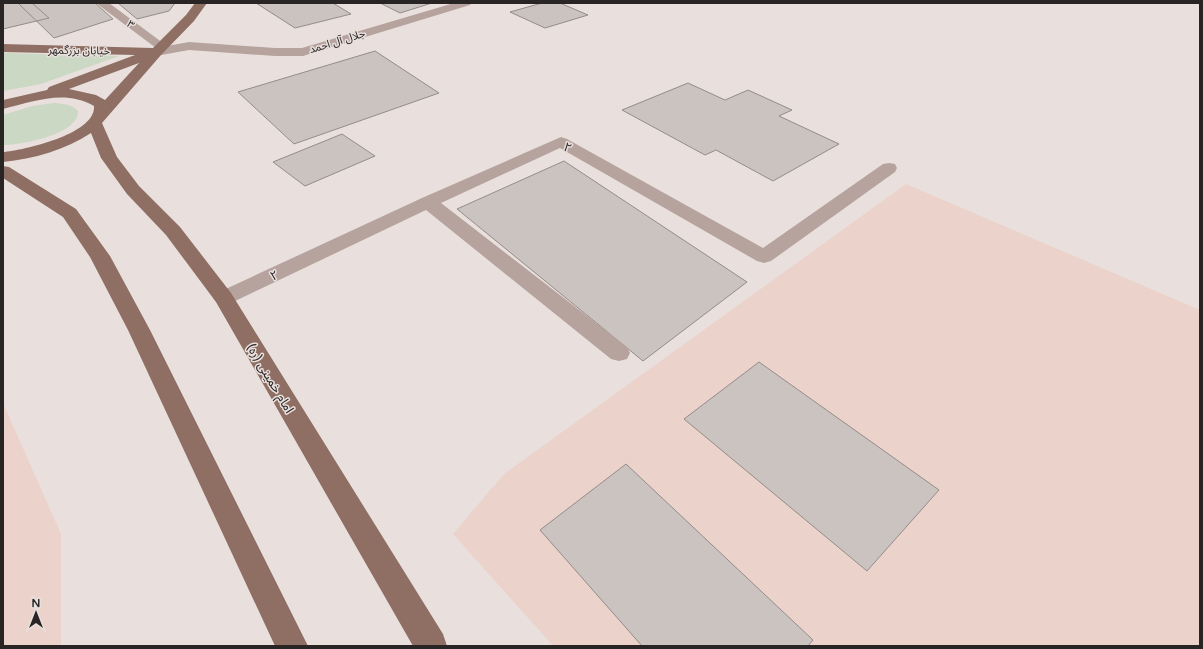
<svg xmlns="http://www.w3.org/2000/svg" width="1203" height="649" viewBox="0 0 1203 649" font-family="'Varela Round','Noto Sans Arabic',sans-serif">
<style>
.education{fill:#ebd2cb}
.green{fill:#cbd8c4}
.building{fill:#cbc3c0;stroke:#948c89}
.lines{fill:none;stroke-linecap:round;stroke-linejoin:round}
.minor{fill:#b6a39d;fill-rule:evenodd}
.major{fill:#8f6f63;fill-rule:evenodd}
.labels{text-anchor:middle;stroke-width:3;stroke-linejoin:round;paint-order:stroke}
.far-street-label{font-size:11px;fill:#282524;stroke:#e9e0dd}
.street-label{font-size:13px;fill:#282524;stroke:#e9e0dd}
</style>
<rect width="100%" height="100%" fill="#e9e0dd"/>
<path class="education" d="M 906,184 L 1200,310 L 1200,646 L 553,646 L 453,534 L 504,474 Z
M 3,403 L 61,534 L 61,646 L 3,646 Z"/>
<path class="green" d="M 3,53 L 119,56 L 41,84 L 3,91 Z
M 54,103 C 63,104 72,104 78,111 C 79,135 20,145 3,145 L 3,115 L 32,106 Z"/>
<path class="building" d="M 3,3 L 32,3 L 49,18 L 3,29 Z
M 18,3 L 95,3 L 113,19 L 54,38 Z
M 118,3 L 175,3 L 169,11 L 137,19 Z
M 256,3 L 333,3 L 351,14 L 295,28 Z
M 380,3 L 432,3 L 400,13 Z
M 542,3 L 560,3 L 588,15 L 545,28 L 510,12 Z
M 375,51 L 439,93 L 294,144 L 238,92 Z
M 688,83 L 725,100 L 748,90 L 792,110 L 779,116 L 839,144 L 773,181 L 716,150 L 705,155 L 622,110 Z
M 342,134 L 375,156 L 305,186 L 273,162 Z
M 564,161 L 747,282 L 643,361 L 457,209 Z
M 759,362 L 939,490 L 867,571 L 684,419 Z
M 626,464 L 813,640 L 808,646 L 642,646 L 540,530 Z"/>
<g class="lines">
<path class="minor" d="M 96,3 L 109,3 L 167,46 L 189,42 L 275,48 L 302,48 L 454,3 L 472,3 L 470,5 L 303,56 L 275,56 L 189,50 L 156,56 L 151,55 L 149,52 L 151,49 L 156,48 Z
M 561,137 L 567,139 L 763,248 L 883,164 L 889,163 L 895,164 L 897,168 L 895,172 L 771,261 L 764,263 L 757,261 L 560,148 L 441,203 L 627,347 L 630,353 L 627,359 L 619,361 L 611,359 L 426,210 L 231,303 L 224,305 L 217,303 L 213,298 L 217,293 L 422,198 Z"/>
<path class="major" d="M 195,3 L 207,3 L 194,21 L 161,55 L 102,123 L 117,157 L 139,186 L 180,227 L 231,293 L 443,634 L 447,646 L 413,646 L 216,302 L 166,235 L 127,194 L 101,158 L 91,133 C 65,150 34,159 3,162 L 3,152 C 24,150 96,134 94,106 C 64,89 33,102 3,109 L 3,100 L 47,90 L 49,87 L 135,55 L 3,52 L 3,44 L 153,48 L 186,15 ZM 139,63 L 105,100 L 96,95 L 69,89 Z
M 3,166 L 9,167 L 76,209 L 110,256 L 150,330 L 308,646 L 275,646 L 128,330 L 90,257 L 63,217 L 3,178 Z"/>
</g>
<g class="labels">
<g class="far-street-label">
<text transform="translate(131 24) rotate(36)" y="4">۳</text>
<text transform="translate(337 41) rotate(-17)" y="4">جلال آل احمد</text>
<text transform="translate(79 50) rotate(1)" y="4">خیابان بزرگمهر</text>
</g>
<g class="street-label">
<text transform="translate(568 147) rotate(24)" y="5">۲</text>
<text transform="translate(274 275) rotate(-25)" y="5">۲</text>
<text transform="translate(271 378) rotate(59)" y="5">امام خمینی (ره)</text>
</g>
</g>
<rect width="1203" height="649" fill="none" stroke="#282524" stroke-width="8"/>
<g transform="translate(36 613)" stroke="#e9e0dd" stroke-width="3" paint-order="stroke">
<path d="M0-3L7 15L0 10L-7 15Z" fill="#282524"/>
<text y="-6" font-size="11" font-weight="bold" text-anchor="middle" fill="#282524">N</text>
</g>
</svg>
